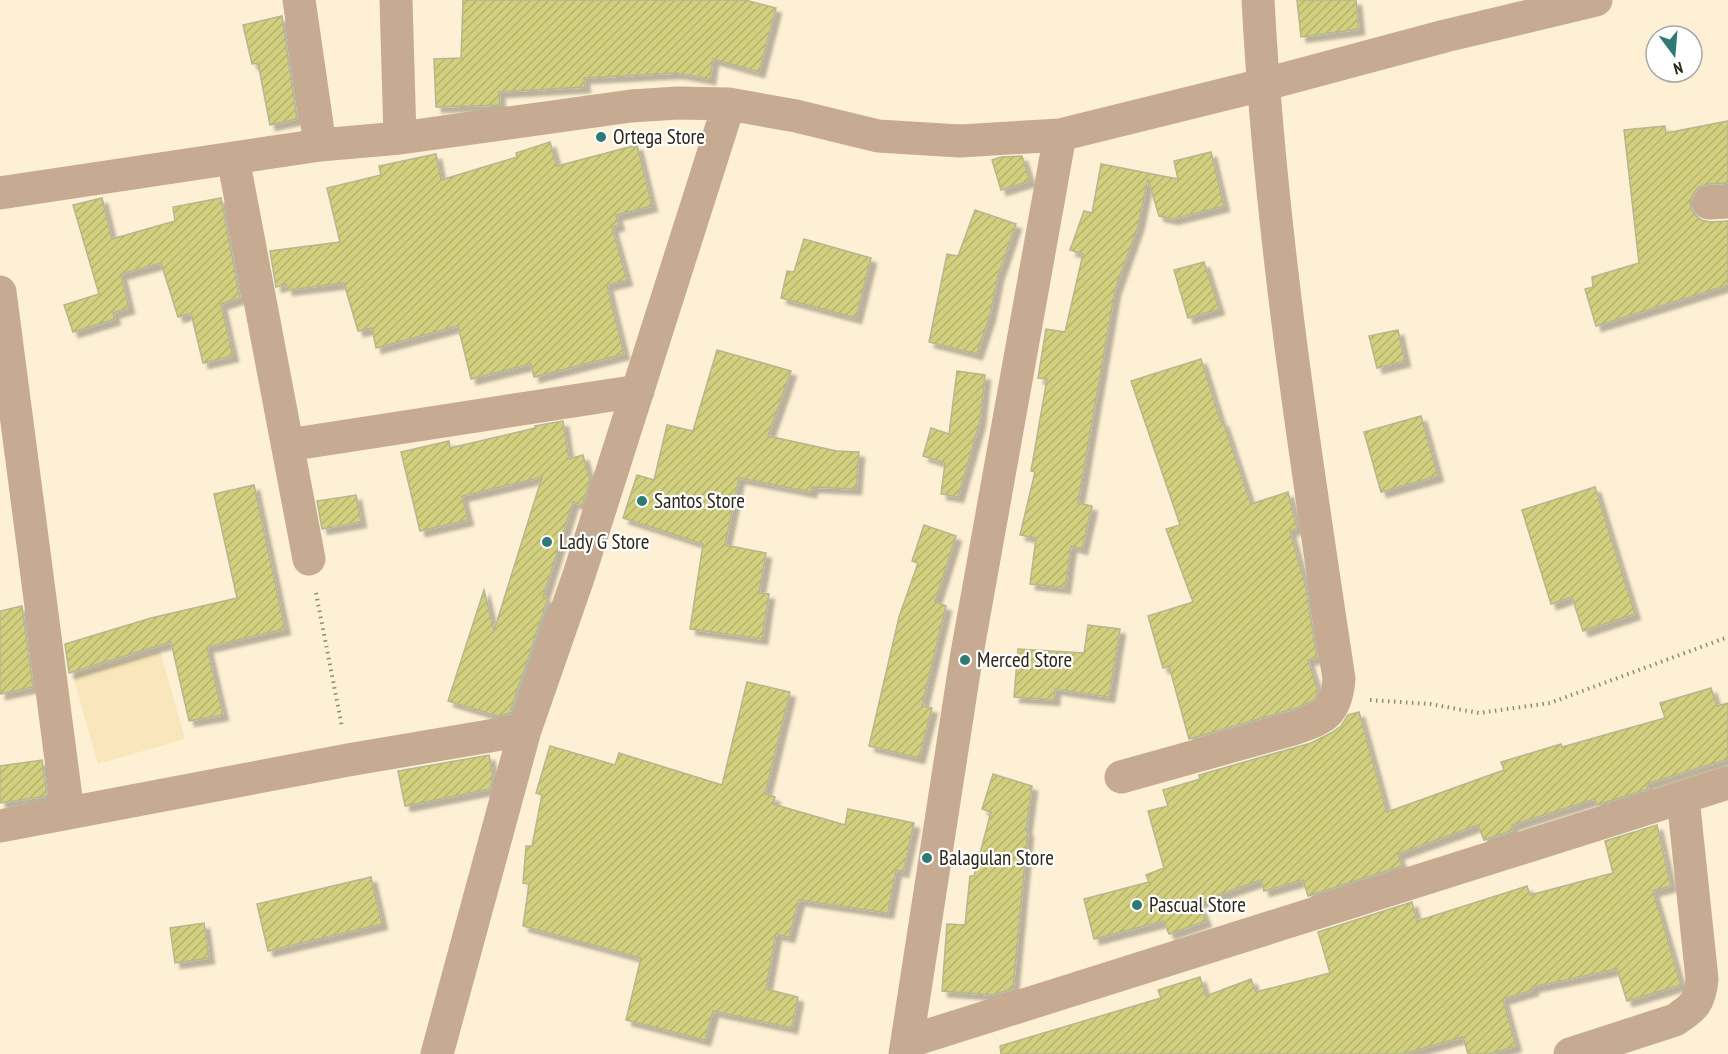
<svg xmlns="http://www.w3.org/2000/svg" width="1728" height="1054" viewBox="0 0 1728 1054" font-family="'PT Sans Narrow',sans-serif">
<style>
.built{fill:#f9e6bb}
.building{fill:url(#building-hatch);stroke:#b6b692;stroke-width:1.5;filter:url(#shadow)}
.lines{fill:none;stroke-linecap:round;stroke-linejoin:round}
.path{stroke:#938a75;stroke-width:4;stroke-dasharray:1.5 4.5;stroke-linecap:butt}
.street{stroke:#c6ab92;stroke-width:33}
.poi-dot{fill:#317974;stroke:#fff;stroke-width:2}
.labels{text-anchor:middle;stroke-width:4.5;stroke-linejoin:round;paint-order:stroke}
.poi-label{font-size:21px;fill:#2e281b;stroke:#fff;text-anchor:start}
</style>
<defs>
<pattern id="building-hatch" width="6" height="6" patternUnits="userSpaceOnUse" patternTransform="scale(1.5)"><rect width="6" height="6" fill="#d2d07e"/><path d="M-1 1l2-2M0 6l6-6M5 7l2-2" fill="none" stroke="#b5b36c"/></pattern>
<filter id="shadow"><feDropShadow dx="5.5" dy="5.5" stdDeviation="1.5" flood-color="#0004"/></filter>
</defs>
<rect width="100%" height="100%" fill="#fdf0d4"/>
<path class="built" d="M 160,651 L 185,739 L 98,764 L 73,676 Z"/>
<path class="building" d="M 463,0 L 745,0 L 776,8 L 759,72 L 713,59 L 710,79 L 677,73 L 584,78 L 585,87 L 499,92 L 500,105 L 436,107 L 434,59 L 461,58 Z
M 1297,0 L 1356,0 L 1359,29 L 1301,37 Z
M 282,16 L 297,119 L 270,125 L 258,63 L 252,64 L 243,25 Z
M 1728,121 L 1728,183 L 1708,184 L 1699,187 L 1693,194 L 1690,203 L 1693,213 L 1701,220 L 1710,222 L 1728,221 L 1728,285 L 1596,326 L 1585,289 L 1593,287 L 1592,277 L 1639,263 L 1624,130 L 1665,126 L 1666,133 Z
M 550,142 L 557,166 L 637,145 L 652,206 L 616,215 L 619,225 L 612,227 L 627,280 L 607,285 L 624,354 L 534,377 L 531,364 L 471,379 L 458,326 L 376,348 L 372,328 L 358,331 L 344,283 L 287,290 L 286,284 L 276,287 L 270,251 L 340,242 L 327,188 L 381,175 L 379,166 L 436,154 L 441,180 L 517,157 L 516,153 Z
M 1211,152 L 1224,206 L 1173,219 L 1159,216 L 1148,179 L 1138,226 L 1115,290 L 1078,503 L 1092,506 L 1082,549 L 1071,546 L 1065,588 L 1030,584 L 1036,538 L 1020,535 L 1035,472 L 1031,471 L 1047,379 L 1038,378 L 1046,329 L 1065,332 L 1083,254 L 1070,250 L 1084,211 L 1092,213 L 1101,164 L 1178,179 L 1174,161 Z
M 1022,156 L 1030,181 L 1001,190 L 992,160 L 1001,157 Z
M 102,198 L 112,239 L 175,221 L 173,207 L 221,198 L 240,298 L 221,304 L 233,356 L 203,363 L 191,313 L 178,317 L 161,263 L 121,274 L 129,308 L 113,313 L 115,319 L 73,332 L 64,305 L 99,294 L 73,205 Z
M 975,210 L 1016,224 L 998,276 L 990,315 L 977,354 L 929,342 L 947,254 L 958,256 Z
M 804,239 L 871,258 L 856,318 L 781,298 L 787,271 L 794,272 Z
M 1204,262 L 1219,309 L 1188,318 L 1174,270 Z
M 1398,330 L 1405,361 L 1377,368 L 1369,336 Z
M 717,350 L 791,371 L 768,436 L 837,451 L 859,452 L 856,489 L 812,487 L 811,492 L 739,478 L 725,545 L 766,553 L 759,593 L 769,594 L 762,639 L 690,629 L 703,544 L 623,518 L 637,475 L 654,480 L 667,425 L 693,431 Z
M 1201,359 L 1221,422 L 1223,421 L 1251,504 L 1288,492 L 1297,528 L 1290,531 L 1306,587 L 1317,658 L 1308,660 L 1318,691 L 1314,700 L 1297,708 L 1189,739 L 1169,666 L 1163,668 L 1148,616 L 1193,602 L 1166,529 L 1180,525 L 1131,381 Z
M 957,371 L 985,375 L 980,421 L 958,497 L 941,494 L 945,463 L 923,456 L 931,428 L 949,434 Z
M 1421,416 L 1438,476 L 1381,492 L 1364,432 Z
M 563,421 L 569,459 L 583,455 L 590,480 L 582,505 L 573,502 L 543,597 L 548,598 L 510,713 L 497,716 L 448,701 L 484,590 L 494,631 L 542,477 L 462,496 L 468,520 L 420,531 L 401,452 L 449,441 L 450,448 L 535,428 L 535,426 Z
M 254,485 L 285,629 L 207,647 L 223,715 L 189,721 L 171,642 L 69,673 L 65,644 L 151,618 L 237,598 L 214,494 Z
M 1595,487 L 1635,614 L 1583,631 L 1572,597 L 1551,604 L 1522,510 Z
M 356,495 L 361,522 L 322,529 L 317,501 Z
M 924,525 L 956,536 L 935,602 L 946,606 L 922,706 L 932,708 L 919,758 L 869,746 L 899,617 L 918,563 L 912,561 Z
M 22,606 L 33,687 L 0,694 L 0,611 Z
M 1088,625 L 1120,629 L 1109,697 L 1055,689 L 1054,700 L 1014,697 L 1018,649 L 1084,653 Z
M 747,682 L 790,692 L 765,794 L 775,797 L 773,804 L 845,825 L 848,809 L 914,823 L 903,872 L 896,870 L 888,913 L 799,900 L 789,937 L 776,934 L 766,989 L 798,997 L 792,1028 L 713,1011 L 705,1040 L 626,1020 L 641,958 L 523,926 L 529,884 L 523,883 L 526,846 L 532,846 L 542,795 L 536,793 L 550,746 L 615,765 L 619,753 L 722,785 Z
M 1711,688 L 1717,706 L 1728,703 L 1728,759 L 1646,784 L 1648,789 L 1597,805 L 1595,799 L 1512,825 L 1513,830 L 1484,840 L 1478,825 L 1398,854 L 1402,866 L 1308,896 L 1303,880 L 1264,891 L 1261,880 L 1198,902 L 1206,921 L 1169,934 L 1164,921 L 1094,939 L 1084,899 L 1149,882 L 1146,875 L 1164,868 L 1148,811 L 1168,806 L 1163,790 L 1200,779 L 1199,775 L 1311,743 L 1331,733 L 1341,726 L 1348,715 L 1359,712 L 1387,812 L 1504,770 L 1501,762 L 1561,744 L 1562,747 L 1665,718 L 1660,703 Z
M 489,755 L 493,776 L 490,789 L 405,806 L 398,771 Z
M 42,760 L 47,796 L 0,803 L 0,766 Z
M 993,774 L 1032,786 L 1026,831 L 1028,831 L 1013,989 L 992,995 L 942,991 L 947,924 L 965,925 L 970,876 L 974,876 L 991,812 L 982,809 Z
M 1657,825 L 1671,886 L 1653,891 L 1681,985 L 1627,1001 L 1617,969 L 1532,987 L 1533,990 L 1503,999 L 1516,1046 L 1489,1054 L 1468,1054 L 1463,1037 L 1403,1054 L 1001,1054 L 1000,1046 L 1161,998 L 1158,990 L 1200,977 L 1206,996 L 1251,979 L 1256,992 L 1330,973 L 1318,932 L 1412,902 L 1417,921 L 1527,886 L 1530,895 L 1613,873 L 1605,841 Z
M 371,877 L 382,924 L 268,951 L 257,904 Z
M 204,923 L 209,958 L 175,963 L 170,928 Z"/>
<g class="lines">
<path class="path" d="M 316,593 L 342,727
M 1370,700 L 1430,704 L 1479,713 L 1550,703 L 1728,637"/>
<path class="street" d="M 299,0 L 320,145
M 396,0 L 400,138
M 233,158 L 309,559
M 0,193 L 320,145 L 400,138 L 631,106 L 678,103 L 729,104 L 796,116 L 878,136 L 960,141 L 1060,135 L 1262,85 L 1445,36 L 1596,0
M 1709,203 L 1728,202
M 0,292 L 68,813
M 288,445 L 638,391
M 1121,777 L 1293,729 C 1324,718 1336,715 1339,679 C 1305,454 1270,228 1258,0
M 0,826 L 348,760 L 525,730
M 907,1042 L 1728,783
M 437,1054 L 525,730 L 579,575 L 729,104
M 905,1054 L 966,659 L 1060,135
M 1570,1054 L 1675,1020 C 1694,1007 1700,1003 1702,979 L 1683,798"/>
</g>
<g class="poi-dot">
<circle cx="601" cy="137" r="6"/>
<circle cx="642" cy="501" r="6"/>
<circle cx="547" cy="542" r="6"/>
<circle cx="965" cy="660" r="6"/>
<circle cx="927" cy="858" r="6"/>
<circle cx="1137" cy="905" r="6"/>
</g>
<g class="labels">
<g class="poi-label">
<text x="613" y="144">Ortega Store</text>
<text x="654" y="508">Santos Store</text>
<text x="559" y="549">Lady G Store</text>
<text x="977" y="667">Merced Store</text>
<text x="939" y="865">Balagulan Store</text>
<text x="1149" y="912">Pascual Store</text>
</g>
</g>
<g transform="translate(1674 54) rotate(164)"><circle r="28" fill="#ffffff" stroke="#aba9a4" stroke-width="1.5"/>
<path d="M0-4.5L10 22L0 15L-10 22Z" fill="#317974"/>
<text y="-9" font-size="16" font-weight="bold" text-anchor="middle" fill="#2e281b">N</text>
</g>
</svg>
